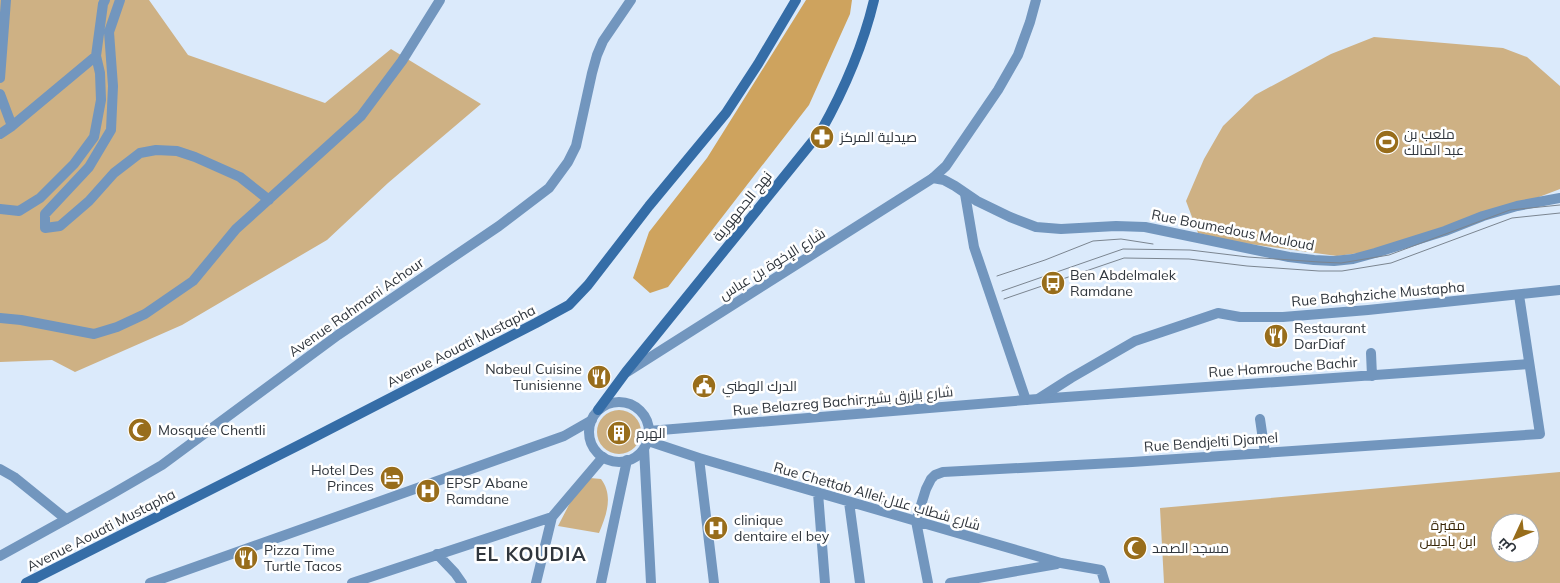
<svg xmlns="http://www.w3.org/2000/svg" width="1560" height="583" viewBox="0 0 1560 583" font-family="Mulish,Cairo,sans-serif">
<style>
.green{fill:#ceb184;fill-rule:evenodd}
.forest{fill:#cea35e}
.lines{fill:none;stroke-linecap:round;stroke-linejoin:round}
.minor{stroke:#7296be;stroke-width:10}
.tertiary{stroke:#7296be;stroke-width:10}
.secondary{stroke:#356da7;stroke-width:10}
.tram{stroke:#7b8590;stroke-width:1}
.labels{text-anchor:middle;stroke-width:5;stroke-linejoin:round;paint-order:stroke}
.poi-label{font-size:14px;fill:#30363d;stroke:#fff;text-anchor:start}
.street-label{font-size:14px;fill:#30363d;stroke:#fff}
.park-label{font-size:14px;fill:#392708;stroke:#fff}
.district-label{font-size:19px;font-weight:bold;letter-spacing:1px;fill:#30363d;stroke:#fff}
</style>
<rect width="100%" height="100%" fill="#dbeafb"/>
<path class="green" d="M 0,0 L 149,0 L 188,55 L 325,103 L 391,49 L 481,104 L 388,183 L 327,240 L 182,325 L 75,372 L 52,360 L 0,362 Z
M 1374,37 L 1503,48 L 1527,57 L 1560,86 L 1560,189 L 1505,210 L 1374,251 L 1337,256 L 1235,242 L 1198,233 L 1186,201 L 1204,159 L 1223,126 L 1255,95 L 1331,54 Z
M597 432a22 22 0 1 1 44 0a22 22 0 1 1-44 0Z
M 1560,472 L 1560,583 L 1164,583 L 1160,508 ZM 1500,523 L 1530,523 L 1530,553 L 1500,553 Z
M 590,478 L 601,479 C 614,496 606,516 599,533 L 558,526 L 572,499 Z"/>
<path class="forest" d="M 806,0 L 852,0 L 850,14 L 809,105 L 668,287 L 650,293 L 633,278 L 649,232 L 707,158 Z"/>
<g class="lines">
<path class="minor" d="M 120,0 L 109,32 L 113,86 L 111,130 L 89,167 L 45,214 L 45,228 L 60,226 L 89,201 L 114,173 L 140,153 L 156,150 L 177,151 L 195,157 L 240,177 L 269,200
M 0,78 L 6,0
M 0,94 L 12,126
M 0,134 L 12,126 L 96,56
M 933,178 L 946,166 L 998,90 L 1018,55 L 1030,22 L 1036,0
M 965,194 L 974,247 L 1026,400
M 0,209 L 19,211 L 40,198 L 74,164 L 94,137 L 101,100 L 100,73 L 96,56 L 103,4 L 105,0
M 0,318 L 21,320 L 94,334 L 117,327 L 145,314 L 193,281 L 236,229 L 361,116 L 402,61 L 440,0
M 1371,353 L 1372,376
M 1038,399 C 1202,386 1366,376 1529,364
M 1260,419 L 1265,453
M 648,441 L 699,458 L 1061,563 L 1101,570 L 1105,583
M 699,458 L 714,583
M 0,469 L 14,477 L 66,519
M 818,493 L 825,583
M 849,502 L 860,583
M 437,554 L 455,573 L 462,583
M 352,583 L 552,517
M 536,583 L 552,517 L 603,457
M 601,583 L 627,460
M 928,583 L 916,521 L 926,489 L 931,479 L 935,475 L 943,472 L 1132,462 L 1540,434 L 1519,295
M 950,583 L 1057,564"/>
<path class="tertiary" d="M 627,372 L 933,178 L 944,180 L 955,186 L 977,201 L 1010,217 L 1036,227 L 1061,229 L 1116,226 L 1145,227 L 1289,257 L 1314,260 L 1334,261 L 1353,259 L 1375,253 L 1445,231 L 1483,216 L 1517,206 L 1560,198
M589 432a30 30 0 1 1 60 0a30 30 0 1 1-60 0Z
M 649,431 L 1038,399 L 1071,378 L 1135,341 L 1218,313 L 1240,317 L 1283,317 L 1368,310 L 1560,290
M 644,448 L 651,583
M 0,556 L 112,494 L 162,465 L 338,335 L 499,226 L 549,188 L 568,162 L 576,146 L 592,73 L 597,55 L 603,41 L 631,0
M 150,583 L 564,436 L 592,420"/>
<path class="secondary" d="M 598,410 L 626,372 L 821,131 C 844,90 863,46 874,0
M 26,583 L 303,443 L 536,323 L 569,305 L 588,285 L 649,206 L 726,113 L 758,64 L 796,0"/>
<path class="tram" d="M 997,276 L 1045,260 L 1093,241 L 1121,239 L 1153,244
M 1002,291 L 1123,249 L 1190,250 L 1248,257 L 1319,262 L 1341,263 L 1389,255 L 1510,210 L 1560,205
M 1004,299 L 1124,258 L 1189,259 L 1247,266 L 1319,271 L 1342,271 L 1391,263 L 1512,218 L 1560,213"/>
</g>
<defs>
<g id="pharmacy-disc" transform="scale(1.25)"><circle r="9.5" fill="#986d1b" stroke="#fff"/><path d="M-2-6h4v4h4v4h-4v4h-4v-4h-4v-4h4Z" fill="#fff"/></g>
<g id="stadium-disc" transform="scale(1.25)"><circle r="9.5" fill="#986d1b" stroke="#fff"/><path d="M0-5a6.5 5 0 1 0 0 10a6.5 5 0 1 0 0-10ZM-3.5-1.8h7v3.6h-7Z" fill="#fff"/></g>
<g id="bus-disc" transform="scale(1.25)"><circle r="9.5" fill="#986d1b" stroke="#fff"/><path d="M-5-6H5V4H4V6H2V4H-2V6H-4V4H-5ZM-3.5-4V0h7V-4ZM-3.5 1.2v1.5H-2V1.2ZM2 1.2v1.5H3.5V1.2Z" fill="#fff"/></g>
<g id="restaurant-disc" transform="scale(1.25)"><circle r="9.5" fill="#986d1b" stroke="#fff"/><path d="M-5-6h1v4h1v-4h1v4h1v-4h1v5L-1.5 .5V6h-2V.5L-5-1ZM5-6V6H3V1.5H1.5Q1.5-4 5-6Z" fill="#fff"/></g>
<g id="civic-disc" transform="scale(1.25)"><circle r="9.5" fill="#986d1b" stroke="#fff"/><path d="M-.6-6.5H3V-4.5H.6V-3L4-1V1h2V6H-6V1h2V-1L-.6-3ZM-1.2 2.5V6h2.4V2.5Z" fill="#fff"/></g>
<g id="mosque-disc" transform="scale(1.25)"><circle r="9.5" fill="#986d1b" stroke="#fff"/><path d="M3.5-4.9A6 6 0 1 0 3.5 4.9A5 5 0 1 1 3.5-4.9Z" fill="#fff"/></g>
<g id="building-disc" transform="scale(1.25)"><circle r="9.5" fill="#986d1b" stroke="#fff"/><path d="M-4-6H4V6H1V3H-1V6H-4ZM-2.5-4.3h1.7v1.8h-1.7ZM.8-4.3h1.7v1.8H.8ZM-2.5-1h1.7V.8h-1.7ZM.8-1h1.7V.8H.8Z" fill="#fff"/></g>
<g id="hotel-disc" transform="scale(1.25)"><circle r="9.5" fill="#986d1b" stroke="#fff"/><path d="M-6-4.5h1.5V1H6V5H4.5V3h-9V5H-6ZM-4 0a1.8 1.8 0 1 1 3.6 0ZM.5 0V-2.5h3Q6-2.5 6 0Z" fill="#fff"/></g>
<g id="hospital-disc" transform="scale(1.25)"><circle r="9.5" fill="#986d1b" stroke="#fff"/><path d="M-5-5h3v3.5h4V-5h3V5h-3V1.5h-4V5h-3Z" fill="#fff"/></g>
</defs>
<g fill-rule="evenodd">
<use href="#pharmacy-disc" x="822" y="137"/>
<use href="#stadium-disc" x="1387" y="142"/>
<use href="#bus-disc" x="1053" y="283"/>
<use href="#restaurant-disc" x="1276" y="336"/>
<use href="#restaurant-disc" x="599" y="377"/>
<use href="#civic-disc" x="704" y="386"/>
<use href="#mosque-disc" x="140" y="430"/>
<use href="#building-disc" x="619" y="433"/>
<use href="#hotel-disc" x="392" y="478"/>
<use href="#hospital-disc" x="428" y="491"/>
<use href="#hospital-disc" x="716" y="528"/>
<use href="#mosque-disc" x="1135" y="548"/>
<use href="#restaurant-disc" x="246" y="558"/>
</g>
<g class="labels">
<g class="poi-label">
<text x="1404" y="139">ملعب بن<tspan x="1404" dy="16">عبد المالك</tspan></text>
<text x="840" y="142">صيدلية المركز</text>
<text x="1070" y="280">Ben Abdelmalek<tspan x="1070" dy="16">Ramdane</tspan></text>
<text x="1294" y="333">Restaurant<tspan x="1294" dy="16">DarDiaf</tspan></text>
<text x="582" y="374" text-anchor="end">Nabeul Cuisine<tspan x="582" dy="16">Tunisienne</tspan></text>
<text x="722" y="391">الدرك الوطني</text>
<text x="158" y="435">Mosquée Chentli</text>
<text x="636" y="438">الهرم</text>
<text x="374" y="475" text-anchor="end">Hotel Des<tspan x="374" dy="16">Princes</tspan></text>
<text x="446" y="488">EPSP Abane<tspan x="446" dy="16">Ramdane</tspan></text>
<text x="734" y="525">clinique<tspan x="734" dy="16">dentaire el bey</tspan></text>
<text x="1152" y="553">مسجد الصمد</text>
<text x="264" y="555">Pizza Time<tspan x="264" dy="16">Turtle Tacos</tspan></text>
</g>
<g class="street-label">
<text transform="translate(742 206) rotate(-51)" y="5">نهج الجمهورية</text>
<text transform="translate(1233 230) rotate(11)" y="5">Rue Boumedous Mouloud</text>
<text transform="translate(772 264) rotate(-32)" y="5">شارع الإخوة بن عباس</text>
<text transform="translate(1378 294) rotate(-5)" y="5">Rue Bahghziche Mustapha</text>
<text transform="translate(356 307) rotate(-35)" y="5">Avenue Rahmani Achour</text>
<text transform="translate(461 346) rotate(-27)" y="5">Avenue Aouati Mustapha</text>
<text transform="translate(1283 367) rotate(-4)" y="5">Rue Hamrouche Bachir</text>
<text transform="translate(843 401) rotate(-5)" y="5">Rue Belazreg Bachir;شارع بلزرق بشير</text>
<text transform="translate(1211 442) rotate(-4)" y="5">Rue Bendjelti Djamel</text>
<text transform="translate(877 496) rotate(16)" y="5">Rue Chettab Allel;شارع شطاب علال</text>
<text transform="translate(101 530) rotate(-27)" y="5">Avenue Aouati Mustapha</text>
</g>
<g class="park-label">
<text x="1448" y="530">مقبرة<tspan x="1448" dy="16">ابن باديس</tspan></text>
</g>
<g class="district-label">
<text x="531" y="561">EL KOUDIA</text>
</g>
</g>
<g transform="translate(1515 538) rotate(226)"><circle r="24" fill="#ffffff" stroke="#acafb1"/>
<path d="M0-4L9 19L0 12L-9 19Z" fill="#986d1b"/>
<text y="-8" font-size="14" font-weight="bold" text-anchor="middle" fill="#30363d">ش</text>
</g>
</svg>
